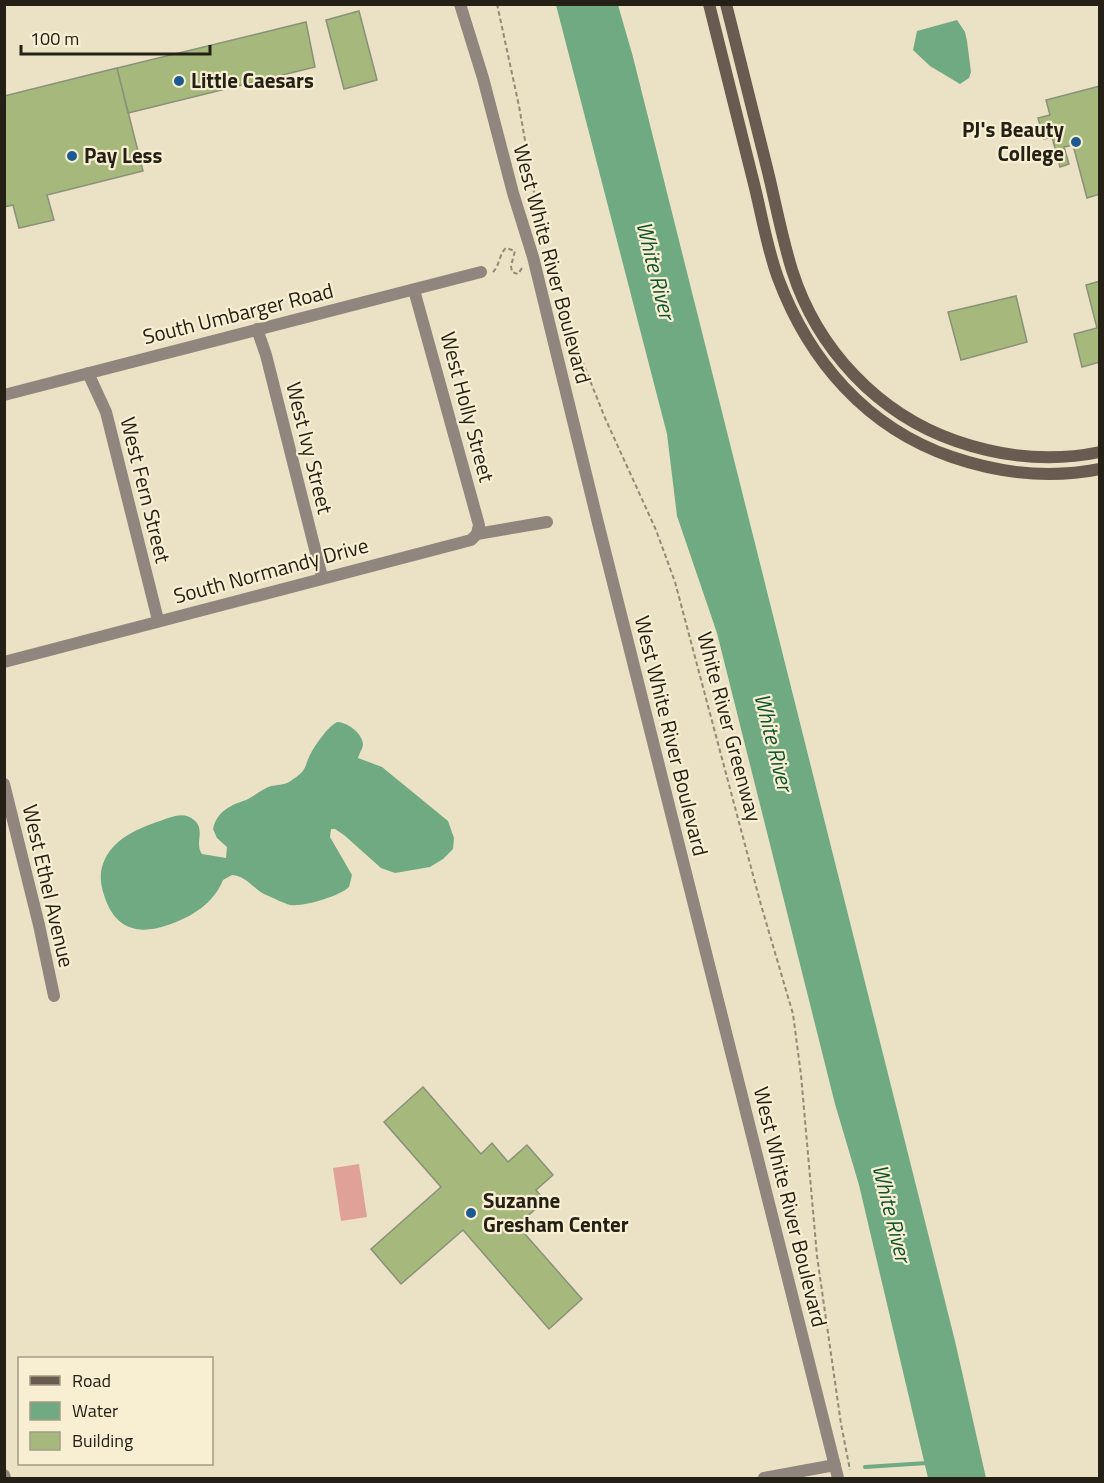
<svg xmlns="http://www.w3.org/2000/svg" width="1104" height="1483" viewBox="0 0 1104 1483" font-family="'Titillium Web',sans-serif">
<style>
.green{fill:#e0a199}
.water{fill:#70aa83}
.lines{fill:none;stroke-linecap:round;stroke-linejoin:round}
.stream{stroke:#70aa83;stroke-width:4}
.building{fill:#a6b87c;stroke:#899278;stroke-width:1.5}
.path{stroke:#918a76;stroke-width:2;stroke-dasharray:4.5 3;stroke-linecap:butt}
.minor{stroke:#90867e;stroke-width:12}
.tertiary{stroke:#90867e;stroke-width:12}
.secondary{stroke:#6a5b50;stroke-width:12}
.poi-dot{fill:#1d5a91;stroke:#f8efd2;stroke-width:2}
.labels{text-anchor:middle;stroke-width:4.5;stroke-linejoin:round;paint-order:stroke}
.poi-label{font-size:21px;font-weight:bold;fill:#242016;stroke:#f8efd2;text-anchor:start}
.street-label{font-size:21px;fill:#242016;stroke:#f8efd2}
.water-label{font-size:22px;font-style:italic;fill:#0c532e;stroke:#f8efd2}
</style>
<rect width="100%" height="100%" fill="#ebe1c5"/>
<path class="green" d="M 359,1164 L 367,1217 L 341,1221 L 333,1168 Z"/>
<path class="water" d="M 556,5 L 618,5 L 633,57 L 955,1341 L 986,1478 L 928,1478 L 859,1185 L 835,1104 L 717,633 L 677,516 L 667,434 Z
M 957,20 L 965,32 L 967,41 L 971,72 L 969,78 L 960,84 L 930,66 L 913,50 L 917,31 Z
M 338,722 C 348,723 362,733 363,744 C 363,748 359,754 358,758 L 382,767 L 448,821 L 454,838 L 453,849 L 443,859 L 430,867 L 395,873 L 381,868 L 344,835 L 335,829 L 331,829 L 330,837 L 352,875 L 349,887 C 340,896 303,907 291,905 C 287,905 269,896 264,894 C 253,888 246,876 232,875 L 223,880 C 214,903 192,917 168,925 C 137,936 114,928 104,895 C 100,883 99,871 105,859 C 115,838 139,828 160,821 C 172,817 183,811 194,820 C 206,830 194,843 202,854 L 226,858 L 227,847 L 217,838 L 213,829 C 217,811 231,805 246,800 C 255,796 262,789 271,786 C 276,785 284,785 289,782 C 292,780 298,776 300,774 C 306,769 306,763 309,757 C 313,748 329,724 338,722 Z"/>
<g class="lines">
<path class="stream" d="M 865,1467 L 927,1463"/>
</g>
<path class="building" d="M 359,11 L 377,80 L 344,89 L 326,20 Z
M 306,22 L 315,67 L 128,113 L 117,68 Z
M 117,68 L 143,171 L 47,195 L 54,220 L 19,228 L 13,205 L 4,207 L 4,96 Z
M 1100,86 L 1100,194 L 1087,198 L 1073,145 L 1064,147 L 1069,164 L 1060,167 L 1052,137 L 1044,139 L 1038,118 L 1050,115 L 1046,100 Z
M 1100,281 L 1100,362 L 1082,367 L 1074,334 L 1097,328 L 1086,285 Z
M 1016,296 L 1027,342 L 961,360 L 948,312 Z
M 423,1087 L 481,1154 L 492,1143 L 508,1162 L 527,1145 L 553,1175 L 536,1190 L 545,1201 L 517,1225 L 582,1299 L 549,1329 L 463,1230 L 401,1284 L 371,1249 L 441,1187 L 384,1122 Z"/>
<g class="lines">
<path class="path" d="M 497,4 L 519,106 L 543,243
M 493,272 C 500,265 499,254 506,248 L 515,251 L 511,266 L 512,272 L 518,274 L 522,268
M 557,298 L 605,418 L 656,530 L 675,582 L 761,905 L 793,1014 L 801,1075 L 817,1256 L 841,1424 L 850,1470"/>
<path class="minor" d="M 414,290 L 479,525 L 477,534
M 257,329 L 266,355 L 322,577
M 88,373 L 106,412 L 158,620
M 4,395 L 481,272
M 4,662 L 471,540 L 477,534 L 547,522
M 4,784 L 39,925 L 54,996
M 4,1475 L 5,1478
M 764,1478 L 835,1465"/>
<path class="tertiary" d="M 460,4 L 483,78 L 513,193 L 533,257 L 598,523 L 838,1478"/>
<path class="secondary" d="M 709,4 C 723,62 738,119 752,176 C 761,210 766,245 778,278 C 809,361 867,428 952,457 C 999,473 1050,479 1100,469
M 726,4 C 740,60 754,116 768,172 C 776,205 782,238 792,270 C 817,349 878,414 956,441 C 1002,457 1052,462 1100,452"/>
</g>
<g class="poi-dot">
<circle cx="179" cy="81" r="6"/>
<circle cx="1076" cy="142" r="6"/>
<circle cx="72" cy="156" r="6"/>
<circle cx="471" cy="1213" r="6"/>
</g>
<g class="labels">
<g class="poi-label">
<text x="191" y="88">Little Caesars</text>
<text x="1064" y="137" text-anchor="end">PJ's Beauty<tspan x="1064" dy="24">College</tspan></text>
<text x="84" y="163">Pay Less</text>
<text x="483" y="1208">Suzanne<tspan x="483" dy="24">Gresham Center</tspan></text>
</g>
<g class="street-label">
<text transform="translate(552 264) rotate(75)" y="7">West White River Boulevard</text>
<text transform="translate(238 314) rotate(-14)" y="7">South Umbarger Road</text>
<text transform="translate(467 407) rotate(75)" y="7">West Holly Street</text>
<text transform="translate(309 448) rotate(76)" y="7">West Ivy Street</text>
<text transform="translate(145 490) rotate(76)" y="7">West Fern Street</text>
<text transform="translate(271 571) rotate(-15)" y="7">South Normandy Drive</text>
<text transform="translate(729 727) rotate(75)" y="7">White River Greenway</text>
<text transform="translate(671 736) rotate(76)" y="7">West White River Boulevard</text>
<text transform="translate(48 886) rotate(77)" y="7">West Ethel Avenue</text>
<text transform="translate(790 1207) rotate(76)" y="7">West White River Boulevard</text>
</g>
<g class="water-label">
<text transform="translate(656 270) rotate(76)" y="8">White River</text>
<text transform="translate(774 742) rotate(76)" y="8">White River</text>
<text transform="translate(892 1213) rotate(76)" y="8">White River</text>
</g>
</g>
<rect width="1104" height="1483" fill="none" stroke="#242016" stroke-width="12"/>
<rect x="18" y="1357" width="195" height="108" fill="#f8efd2" stroke="#a39c87" stroke-width="1.5"/>
<rect x="30" y="1376" width="30" height="9" fill="#6a5b50" stroke="#a39c87" stroke-width="1.5"/>
<text x="72" y="1387" font-size="18" fill="#242016">Road</text>
<rect x="30" y="1402" width="30" height="18" fill="#70aa83" stroke="#a39c87" stroke-width="1.5"/>
<text x="72" y="1417" font-size="18" fill="#242016">Water</text>
<rect x="30" y="1432" width="30" height="18" fill="#a6b87c" stroke="#a39c87" stroke-width="1.5"/>
<text x="72" y="1447" font-size="18" fill="#242016">Building</text>
<path d="M21 45v9h189v-9" fill="none" stroke="#242016" stroke-width="3"/>
<text x="30" y="45" font-size="18" fill="#242016" stroke="#f8efd2" stroke-width="4.5" paint-order="stroke">100 m</text>
</svg>
